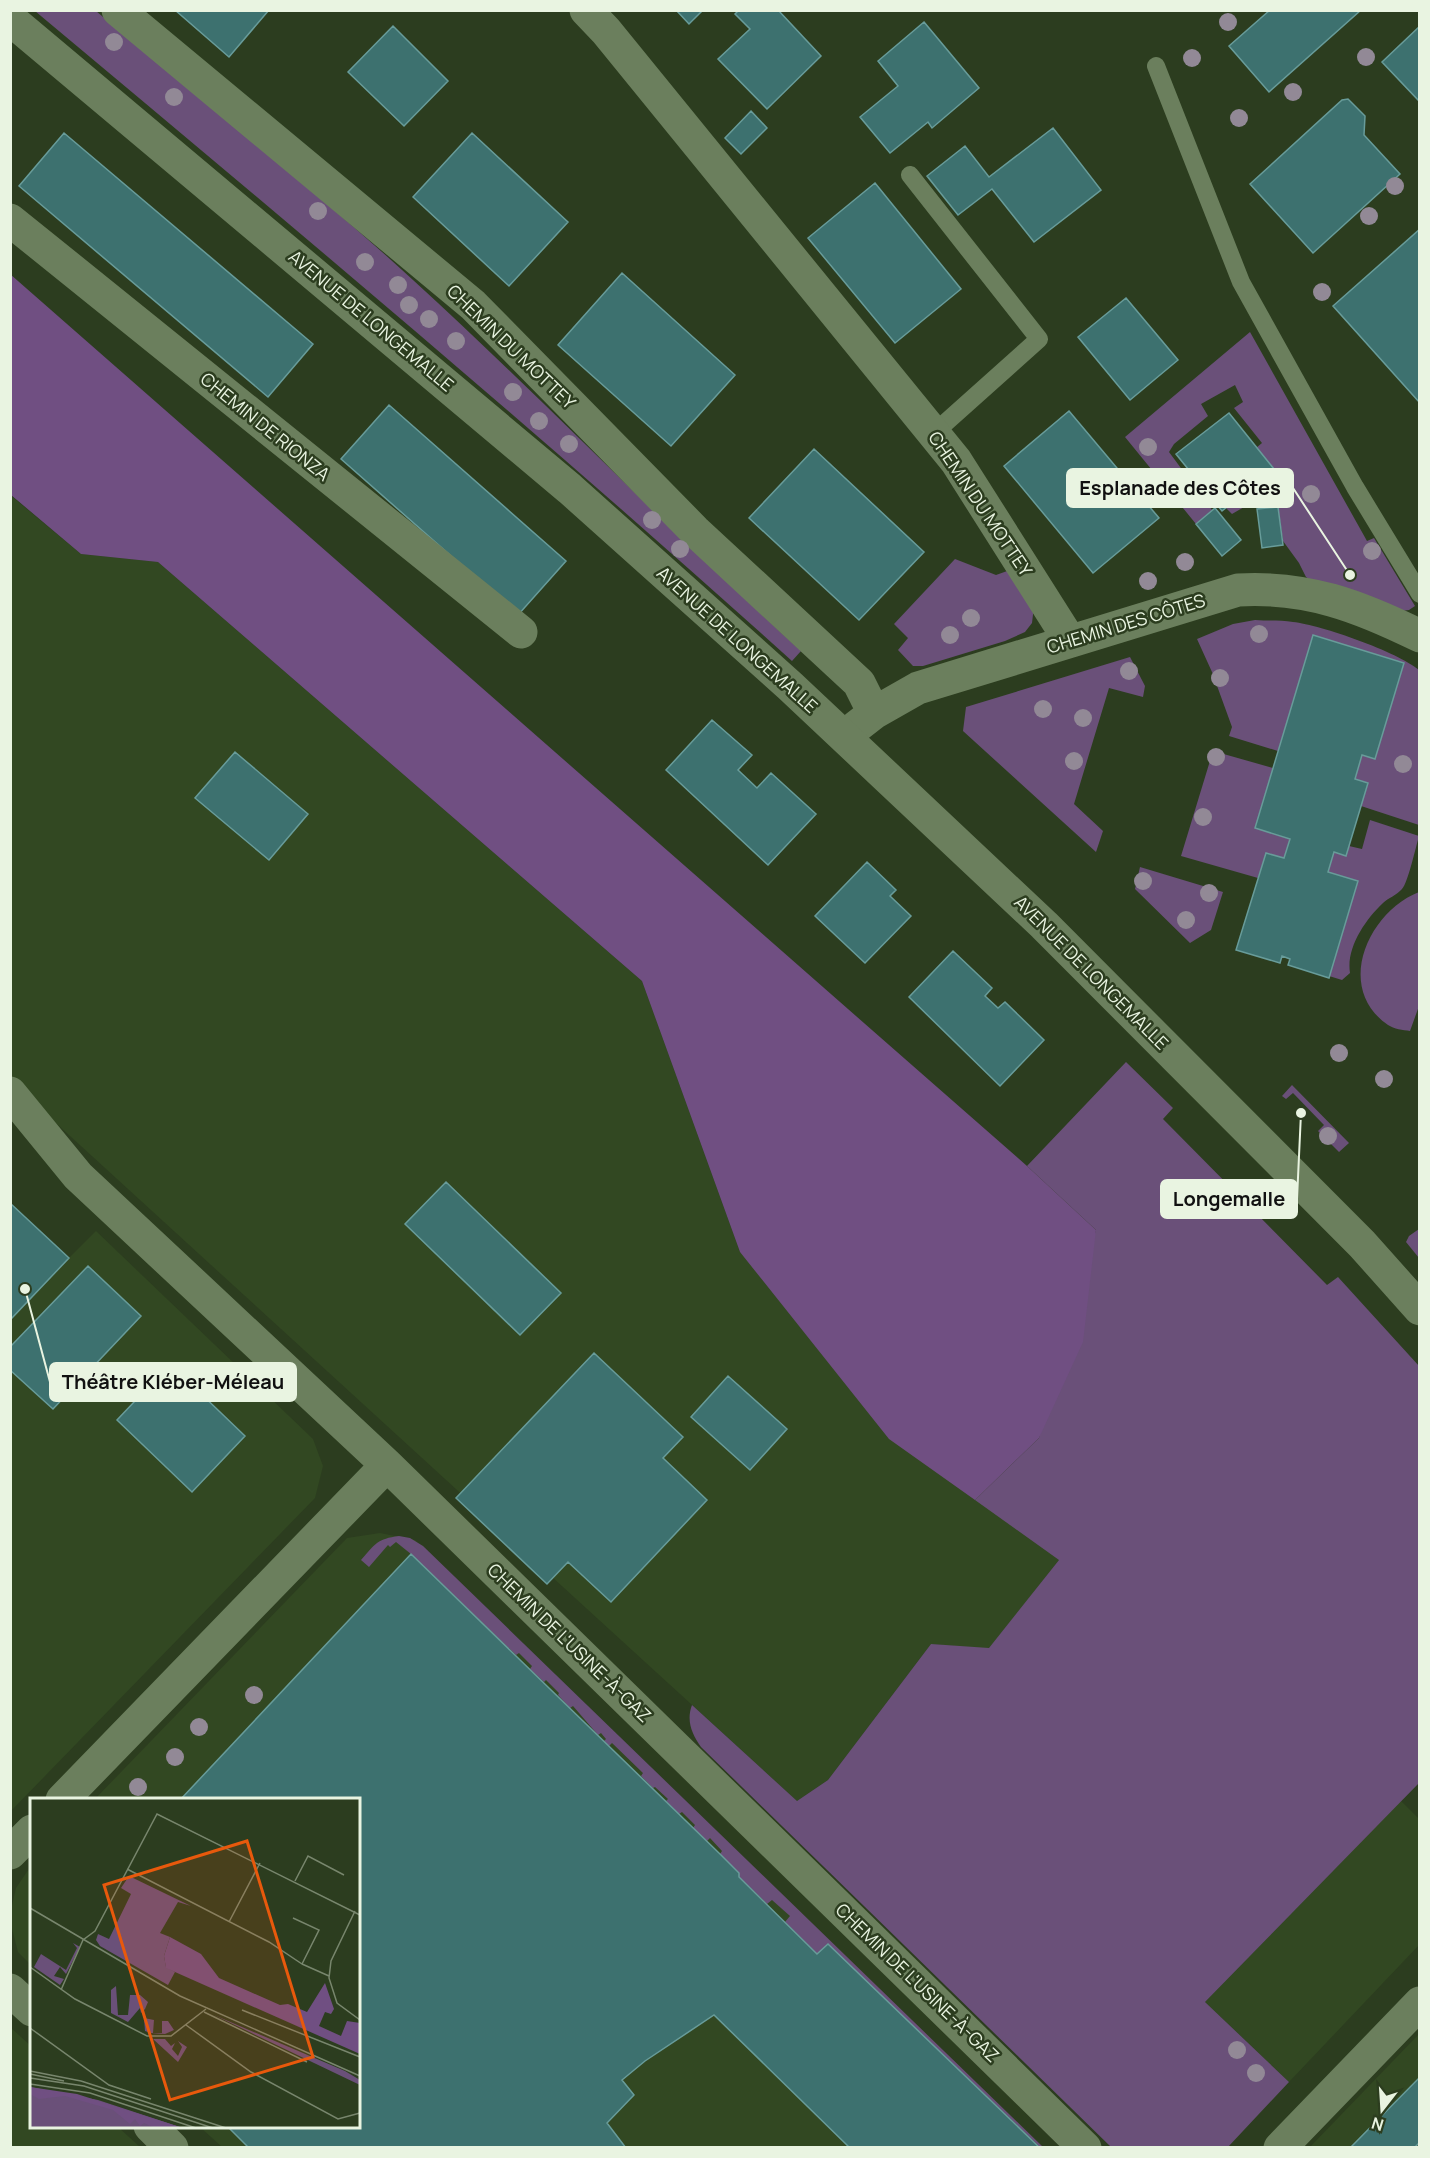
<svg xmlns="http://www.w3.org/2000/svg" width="1430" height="2158" viewBox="0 0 1430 2158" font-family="Manrope,sans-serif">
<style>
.built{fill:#324822}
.green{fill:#6a5079}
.forest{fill:#704f82}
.building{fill:#3d716f;stroke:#689c9a;stroke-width:1.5}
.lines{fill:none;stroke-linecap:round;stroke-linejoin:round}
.lane{stroke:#6b7f5d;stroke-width:18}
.street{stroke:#6b7f5d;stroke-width:33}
.secondary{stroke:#6b7f5d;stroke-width:33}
.rail{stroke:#bac7b1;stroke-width:4.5;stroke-dasharray:3 6;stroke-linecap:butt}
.tree{fill:#928996}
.labels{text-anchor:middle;stroke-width:5;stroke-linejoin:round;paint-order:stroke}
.street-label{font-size:18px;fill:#e9f4e1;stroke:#2c3d1f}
.inset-road{fill:none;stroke:#78866d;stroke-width:1.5}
.view{fill:#e8590c;fill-opacity:0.15;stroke:#e8590c;stroke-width:3}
.inset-edge{fill:none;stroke:#e9f4e1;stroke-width:3}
.leader{fill:none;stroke:#e9f4e1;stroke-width:2}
.callout-dot{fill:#e9f4e1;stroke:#2c3d1f;stroke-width:2}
.callout{fill:#e9f4e1;stroke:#e9f4e1;stroke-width:2}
.callout-label{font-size:20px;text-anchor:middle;font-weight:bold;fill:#111}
</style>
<rect width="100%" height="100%" fill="#2c3d1f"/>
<path class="built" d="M 10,495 L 81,554 L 158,562 L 642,981 L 740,1252 L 1059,1560 L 989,1649 L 931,1644 L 828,1780 L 797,1801 L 11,1082 Z
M 10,1203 L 69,1258 L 96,1231 L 313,1439 L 323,1466 L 315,1498 L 11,1811 Z
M 380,1533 L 415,1540 L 828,1944 L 1040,2147 L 222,2147 L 200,2127 L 358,2126 L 358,1800 L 94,1800 L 347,1538 Z
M 1401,1801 L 1419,1819 L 1419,1945 L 1289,2082 L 1205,2002 Z
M 31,1866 L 31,1965 L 18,1952 L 10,1921 L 11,1910 L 16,1888 Z
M 10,2027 L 31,2046 L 32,2126 L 118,2127 L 140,2147 L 11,2147 Z
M 1419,2034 L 1419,2147 L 1310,2147 Z"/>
<path class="green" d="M 35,11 L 96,11 C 201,101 311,186 413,280 C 545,401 669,530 801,651 L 792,661 C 545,438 290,224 35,11 Z
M 1250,332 L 1367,541 L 1374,538 L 1415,606 L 1409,610 L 1401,611 L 1316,584 L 1306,577 L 1299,563 L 1283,541 L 1278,507 L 1270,492 L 1232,514 L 1226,508 L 1274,469 L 1256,448 L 1262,443 L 1234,408 L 1243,402 L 1235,385 L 1201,404 L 1208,416 L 1174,444 L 1169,452 L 1212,510 L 1196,524 L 1125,437 Z
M 955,559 L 996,575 L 1010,570 L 1034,606 L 1032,623 L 1025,632 L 1005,641 L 923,666 L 913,666 L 898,650 L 908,638 L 894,624 Z
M 1255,620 C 1268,621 1281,620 1293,622 C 1321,625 1398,652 1419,670 L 1419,825 L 1361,806 L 1368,783 L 1355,779 L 1362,755 L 1375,758 L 1404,663 L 1313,636 L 1278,751 L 1229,736 L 1232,727 L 1212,672 L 1197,639 L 1233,624 Z
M 1130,657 L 1145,686 L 1143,697 L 1109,688 L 1074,804 L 1103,831 L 1096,852 L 963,731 L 966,707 Z
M 1213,751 L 1273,768 L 1255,828 L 1290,839 L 1284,858 L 1266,853 L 1258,878 L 1181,856 Z
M 1370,820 L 1419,836 C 1416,846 1408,883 1402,889 C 1397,895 1388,898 1383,903 C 1365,920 1346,948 1350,973 L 1342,980 L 1329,976 L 1358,881 L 1328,872 L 1334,852 L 1346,856 L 1349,846 L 1362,849 Z
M 1140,867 L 1223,892 L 1211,930 L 1190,943 L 1135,889 Z
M 1419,892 L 1419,1006 L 1410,1031 C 1403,1030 1394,1029 1388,1025 C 1334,988 1368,912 1419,892 Z
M 1126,1062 L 1173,1108 L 1163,1119 L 1327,1285 L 1338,1277 L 1419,1366 L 1419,1783 L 1205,2002 L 1289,2082 L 1228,2147 L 1111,2147 L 701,1747 C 692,1734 686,1721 692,1705 L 797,1801 L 828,1780 L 931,1644 L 989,1648 L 1059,1560 L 975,1500 L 1039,1438 L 1096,1230 L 1027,1166 Z
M 1292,1085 L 1349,1143 L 1339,1152 L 1318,1131 L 1324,1125 L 1293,1093 L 1286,1099 L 1282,1096 Z
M 1419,1229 L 1420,1229 L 1419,1258 L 1406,1242 L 1409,1236 Z
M 399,1536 L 410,1538 L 423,1546 L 1043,2147 L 1040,2147 L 828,1945 L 817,1954 L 785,1922 L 790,1916 L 772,1900 L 767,1904 L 739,1877 L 739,1873 L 720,1854 L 722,1851 L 710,1838 L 707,1841 L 693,1828 L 695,1825 L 682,1812 L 679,1814 L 666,1801 L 668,1799 L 655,1787 L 653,1788 L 641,1776 L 643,1773 L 612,1743 L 609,1746 L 604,1741 L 606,1739 L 601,1733 L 598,1735 L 573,1706 L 570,1708 L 558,1695 L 559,1693 L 546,1680 L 544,1682 L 530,1669 L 532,1666 L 519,1653 L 516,1655 L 411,1554 L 396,1542 L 390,1547 L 388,1545 L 369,1567 L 361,1560 C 376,1543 377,1539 399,1536 Z"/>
<path class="forest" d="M 10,274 L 1027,1166 L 1096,1230 L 1083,1342 L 1039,1438 L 975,1500 L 889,1439 L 740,1252 L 642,981 L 158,562 L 81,554 L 11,495 Z"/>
<path class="building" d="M 175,10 L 269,10 L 229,57 Z
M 676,10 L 703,10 L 689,24 Z
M 739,10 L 778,10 L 821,56 L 767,109 L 718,59 L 750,29 L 735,14 Z
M 1270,10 L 1361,10 L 1269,92 L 1229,46 Z
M 924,22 L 979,88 L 932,128 L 928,122 L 890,153 L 860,117 L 898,86 L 878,61 Z
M 393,26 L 448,81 L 404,126 L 348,72 Z
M 1420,26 L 1420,102 L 1382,62 Z
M 1348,99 L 1365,116 L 1364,135 L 1400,174 L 1313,253 L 1250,184 L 1342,100 Z
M 751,111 L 767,128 L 741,154 L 725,138 Z
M 1053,128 L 1101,190 L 1034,242 L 992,189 L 958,215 L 927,176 L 965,146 L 989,177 Z
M 64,133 L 313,344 L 268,397 L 19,186 Z
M 472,133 L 568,222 L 509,286 L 413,197 Z
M 875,183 L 961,289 L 895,343 L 808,238 Z
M 1420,229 L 1420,403 L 1333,306 Z
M 622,273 L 735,375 L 671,446 L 558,345 Z
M 1126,298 L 1178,360 L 1130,400 L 1078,337 Z
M 389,405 L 566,561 L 518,615 L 341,459 Z
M 1069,411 L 1159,518 L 1093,573 L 1004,466 Z
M 1229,413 L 1274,469 L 1222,511 L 1176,454 Z
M 814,449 L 924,552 L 859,620 L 749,518 Z
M 1278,507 L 1283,545 L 1262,548 L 1257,509 Z
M 1215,508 L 1241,540 L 1222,556 L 1196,524 Z
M 1313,635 L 1404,663 L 1375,759 L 1362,755 L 1355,779 L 1368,783 L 1346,856 L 1334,852 L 1328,872 L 1358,881 L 1329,978 L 1288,965 L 1290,959 L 1282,956 L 1280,963 L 1236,950 L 1266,853 L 1284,858 L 1290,839 L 1255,828 Z
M 712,720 L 752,755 L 738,770 L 757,788 L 771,773 L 816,814 L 768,865 L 666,770 Z
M 235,752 L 308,814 L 269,860 L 195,798 Z
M 867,862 L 896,890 L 890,896 L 911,916 L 865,963 L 815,916 Z
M 953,951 L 992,988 L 985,996 L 998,1008 L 1005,1002 L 1044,1040 L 1000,1086 L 909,997 Z
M 446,1182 L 561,1293 L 520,1335 L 405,1224 Z
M 10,1203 L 69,1258 L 10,1320 Z
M 88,1266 L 141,1316 L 53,1409 L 10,1370 L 10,1347 Z
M 594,1353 L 683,1437 L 663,1458 L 707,1500 L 611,1602 L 568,1562 L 547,1584 L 456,1498 Z
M 170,1364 L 245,1436 L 192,1492 L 117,1420 Z
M 728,1376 L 787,1429 L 750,1470 L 691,1417 Z
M 411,1554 L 720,1854 L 739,1873 L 739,1877 L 817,1954 L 828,1944 L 1040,2148 L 850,2148 L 714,2015 L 645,2061 L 622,2080 L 634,2095 L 607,2123 L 626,2148 L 249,2148 L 227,2126 L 358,2126 L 358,1800 L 180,1800 Z
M 1420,2077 L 1420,2142 L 1414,2148 L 1350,2148 Z"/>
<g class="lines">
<path class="lane" d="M 1156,66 L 1241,282 L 1355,487 L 1420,594
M 910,175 L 1039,339 L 934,433"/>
<path class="street" d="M 118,10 L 473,305 L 695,531 L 859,683 L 874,713
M 586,10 L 606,31 L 956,461 L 1070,641
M 10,220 L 521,632
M 856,727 L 874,713 L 918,688 L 1238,590 C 1307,586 1359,606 1420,636
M 10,1093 L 78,1176 L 387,1465 L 1085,2148
M 62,1800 L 387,1465
M 10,1853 L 32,1831
M 10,1990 L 32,2010
M 150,2126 L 172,2148
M 1280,2148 L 1420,2003"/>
<path class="secondary" d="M 10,19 L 570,489 L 790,686 L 1044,925 L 1362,1244 L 1420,1309"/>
<path class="rail" d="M 30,1904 L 32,1905"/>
</g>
<g class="tree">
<circle cx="1228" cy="22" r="9"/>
<circle cx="114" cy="42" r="9"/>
<circle cx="1366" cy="57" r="9"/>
<circle cx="1192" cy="58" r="9"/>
<circle cx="1293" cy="92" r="9"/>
<circle cx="174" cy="97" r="9"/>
<circle cx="1239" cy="118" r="9"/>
<circle cx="1395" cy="186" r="9"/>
<circle cx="318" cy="211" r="9"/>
<circle cx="1369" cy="216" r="9"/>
<circle cx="365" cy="262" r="9"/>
<circle cx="398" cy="285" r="9"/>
<circle cx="1322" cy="292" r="9"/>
<circle cx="409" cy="305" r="9"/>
<circle cx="429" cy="319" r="9"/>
<circle cx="456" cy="341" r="9"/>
<circle cx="513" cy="392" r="9"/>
<circle cx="539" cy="421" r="9"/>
<circle cx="569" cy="444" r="9"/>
<circle cx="1148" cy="447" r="9"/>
<circle cx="1311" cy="494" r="9"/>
<circle cx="652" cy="520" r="9"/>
<circle cx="680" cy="549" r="9"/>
<circle cx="1372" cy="551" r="9"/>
<circle cx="1185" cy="562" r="9"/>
<circle cx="1148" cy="581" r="9"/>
<circle cx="971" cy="618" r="9"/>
<circle cx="1259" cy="634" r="9"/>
<circle cx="950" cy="635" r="9"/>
<circle cx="1129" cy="671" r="9"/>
<circle cx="1220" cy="678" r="9"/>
<circle cx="1043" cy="709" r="9"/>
<circle cx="1083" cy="718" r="9"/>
<circle cx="1216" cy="757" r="9"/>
<circle cx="1074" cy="761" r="9"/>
<circle cx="1403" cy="764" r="9"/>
<circle cx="1203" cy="817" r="9"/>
<circle cx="1143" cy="881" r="9"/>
<circle cx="1209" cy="893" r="9"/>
<circle cx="1186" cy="920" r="9"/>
<circle cx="1339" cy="1053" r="9"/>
<circle cx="1384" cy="1079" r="9"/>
<circle cx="1328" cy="1136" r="9"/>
<circle cx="254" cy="1695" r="9"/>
<circle cx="199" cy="1727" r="9"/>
<circle cx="175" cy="1757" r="9"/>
<circle cx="138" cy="1787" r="9"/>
<circle cx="1237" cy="2050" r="9"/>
<circle cx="1256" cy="2073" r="9"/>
</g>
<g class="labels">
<g class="street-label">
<text transform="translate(371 321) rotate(40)" y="6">AVENUE DE LONGEMALLE</text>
<text transform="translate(511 347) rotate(44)" y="6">CHEMIN DU MOTTEY</text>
<text transform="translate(265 427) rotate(39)" y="6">CHEMIN DE RIONZA</text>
<text transform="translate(980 504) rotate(56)" y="6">CHEMIN DU MOTTEY</text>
<text transform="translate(1126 624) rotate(-17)" y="6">CHEMIN DES CÔTES</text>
<text transform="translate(737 640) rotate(42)" y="6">AVENUE DE LONGEMALLE</text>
<text transform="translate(1091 973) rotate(45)" y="6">AVENUE DE LONGEMALLE</text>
<text transform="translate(569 1643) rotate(44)" y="6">CHEMIN DE L'USINE-À-GAZ</text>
<text transform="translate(917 1983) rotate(44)" y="6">CHEMIN DE L'USINE-À-GAZ</text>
</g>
</g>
<g transform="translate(30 1798)">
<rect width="330" height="330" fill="#2c3d1f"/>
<path d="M 99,78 L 161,108 L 148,104 L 130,135 L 140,139 L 134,158 L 136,169 L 145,174 L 138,187 L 70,148 L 66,142 L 68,136 L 79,141 L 101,96 L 91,90 ZM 43,145 L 50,149 L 36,176 L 30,169 L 24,178 L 34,181 L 30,187 L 4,169 L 11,156 L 36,172 L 47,150 ZM 86,188 L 88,217 L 98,217 L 100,197 L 110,197 L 118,204 L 115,211 L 111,215 L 110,210 L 98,224 L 81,215 L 81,192 ZM 184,217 L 315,273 L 330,282 L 330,287 ZM 114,220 L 124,222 L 123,235 L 132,235 L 132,223 L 138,223 L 144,232 L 135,236 L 121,235 L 115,233 ZM 123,241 L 135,241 L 141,248 L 145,245 L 142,251 L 148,258 L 152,249 L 148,243 L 157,249 L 148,264 ZM 0,289 L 68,302 L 153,330 L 0,330 Z" fill="#6a5079"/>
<path d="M 140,139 L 171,156 L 189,180 L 250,207 L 258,206 L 277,214 L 295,185 L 304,211 L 301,216 L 295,214 L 289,228 L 311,238 L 317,223 L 330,225 L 330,256 L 136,170 L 134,158 ZM 0,289 L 47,296 L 153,330 L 125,330 L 114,325 L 110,328 L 105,321 L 100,326 L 83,312 L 35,298 L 9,301 L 0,296 Z" fill="#704f82"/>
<path class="inset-road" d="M 97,71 L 239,144 L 272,166 L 289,132 L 263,120M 265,83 L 278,58 L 314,77M 0,110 L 150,198 L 330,278M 325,113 L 301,163 L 299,180 L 307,205 L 330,222M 199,124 L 230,65M 272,166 L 299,178M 0,169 L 45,201 L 117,238 L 141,238 L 176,211M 31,192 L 53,142 L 65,133 L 127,16 L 330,117M 212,212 L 330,259M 174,214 L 277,264M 156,227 L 221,274 L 308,321 L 330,315M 0,230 L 79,287 L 121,301M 0,273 L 51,283 L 196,330M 0,276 L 34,283M 0,280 L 54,288 L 183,330M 0,286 L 60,295 L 166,330"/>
<path class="view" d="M 217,43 L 283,259 L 140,302 L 74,87 Z"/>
<rect width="330" height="330" class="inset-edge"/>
</g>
<path class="leader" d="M1350 575L1293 488M1301 1113L1297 1199M25 1289L50 1382"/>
<g class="callout-dot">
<circle cx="1350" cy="575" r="6"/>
<circle cx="1301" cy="1113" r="6"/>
<circle cx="25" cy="1289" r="6"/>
</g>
<g class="callout">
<rect x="1067" y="469" width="226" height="38" rx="6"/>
<rect x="1161" y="1180" width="136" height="38" rx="6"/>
<rect x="50" y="1363" width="246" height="38" rx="6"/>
</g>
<g class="callout-label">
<text x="1180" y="495">Esplanade des Côtes</text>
<text x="1229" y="1206">Longemalle</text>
<text x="173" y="1389">Théâtre Kléber-Méleau</text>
</g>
<rect width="1430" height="2158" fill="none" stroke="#e9f4e1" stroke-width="24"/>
<g transform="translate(1382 2110) rotate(197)" stroke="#2c3d1f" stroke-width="4.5" paint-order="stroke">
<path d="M0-4.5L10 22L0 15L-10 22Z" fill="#e9f4e1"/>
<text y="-9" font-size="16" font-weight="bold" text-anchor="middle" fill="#e9f4e1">N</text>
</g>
</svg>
